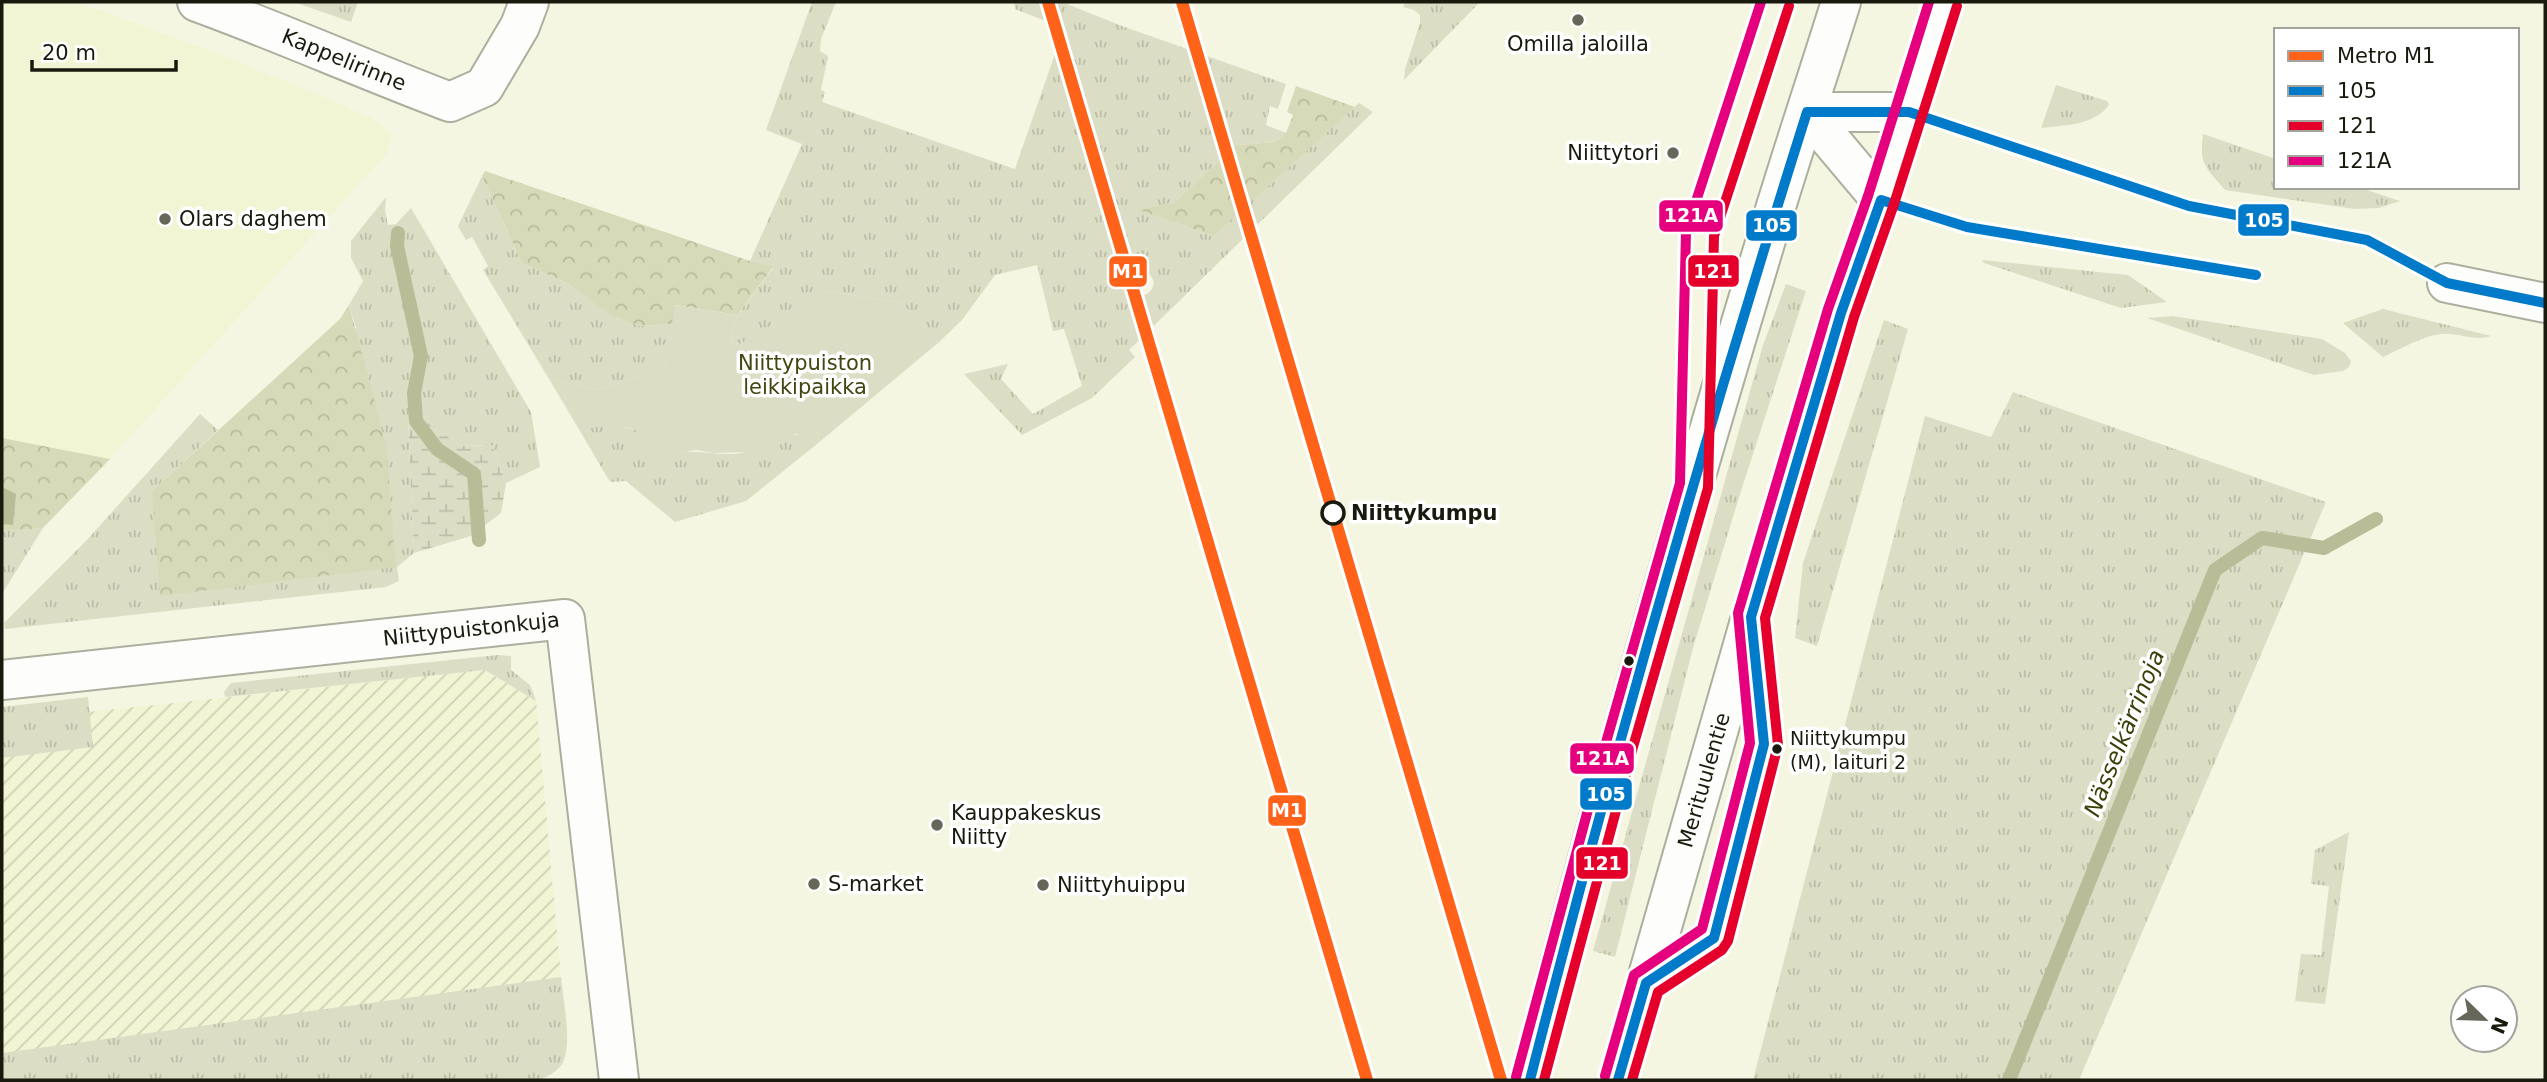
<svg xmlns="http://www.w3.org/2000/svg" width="2547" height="1082" viewBox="0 0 2547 1082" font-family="'DejaVu Sans',sans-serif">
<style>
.built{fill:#f2f5d4}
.industrial{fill:url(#industrial-furrows)}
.grass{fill:url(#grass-tufts);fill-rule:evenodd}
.forest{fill:url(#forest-crowns)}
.wetland{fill:url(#wetland-marsh)}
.green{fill:#dbddc4}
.water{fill:#b8bc97}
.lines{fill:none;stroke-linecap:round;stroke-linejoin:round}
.stream{stroke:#b8bc97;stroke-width:14}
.street-casing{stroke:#acae9e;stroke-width:42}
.secondary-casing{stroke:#acae9e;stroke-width:42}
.primary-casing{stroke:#acae9e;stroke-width:42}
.street{stroke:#fdfefb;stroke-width:38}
.secondary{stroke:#fdfefb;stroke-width:38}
.primary{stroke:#fdfefb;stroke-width:38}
.bus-1-casing{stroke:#fff;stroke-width:16}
.bus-2-casing{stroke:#fff;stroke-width:16}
.bus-3-casing{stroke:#fff;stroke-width:16}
.bus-1{stroke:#007ac9;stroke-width:10}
.bus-2{stroke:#e4002b;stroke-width:10}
.bus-3{stroke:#e5007d;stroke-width:10}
.metro-1-casing{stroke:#fff;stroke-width:18}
.metro-1{stroke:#ff6319;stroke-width:12}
.poi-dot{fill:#666758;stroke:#fff;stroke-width:2.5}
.stop-dot{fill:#fff;stroke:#191a0d;stroke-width:3.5}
.bus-dot{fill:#191a0d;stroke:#fff;stroke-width:2.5}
.labels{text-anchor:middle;stroke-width:7;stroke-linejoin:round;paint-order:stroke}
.bus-label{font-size:19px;fill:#191a0d;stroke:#fff;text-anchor:start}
.poi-label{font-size:21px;fill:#191a0d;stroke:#fff;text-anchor:start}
.street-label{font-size:21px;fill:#191a0d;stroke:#fff}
.park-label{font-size:21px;fill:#434611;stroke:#fff}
.stop-label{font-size:21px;font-weight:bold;fill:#191a0d;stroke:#fff;text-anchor:start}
.water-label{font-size:23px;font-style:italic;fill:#3c3f08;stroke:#fff}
.line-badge{stroke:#fff;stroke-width:2.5}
.badge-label{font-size:19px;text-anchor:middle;font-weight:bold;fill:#fff}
</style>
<defs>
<pattern id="industrial-furrows" width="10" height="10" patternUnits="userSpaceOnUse" patternTransform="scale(1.75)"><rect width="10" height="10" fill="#f2f5d4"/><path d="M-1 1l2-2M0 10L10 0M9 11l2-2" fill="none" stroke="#cfd1b5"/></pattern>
<pattern id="grass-tufts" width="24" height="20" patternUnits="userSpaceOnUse" patternTransform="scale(1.75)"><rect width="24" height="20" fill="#dbddc4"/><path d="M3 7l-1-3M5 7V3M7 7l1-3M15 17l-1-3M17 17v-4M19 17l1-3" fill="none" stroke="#bbbda7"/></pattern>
<pattern id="forest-crowns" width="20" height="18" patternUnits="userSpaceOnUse" patternTransform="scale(1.75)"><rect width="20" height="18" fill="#d7dab8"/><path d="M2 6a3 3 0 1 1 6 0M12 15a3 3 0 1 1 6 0" fill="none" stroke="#b8ba9d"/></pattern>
<pattern id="wetland-marsh" width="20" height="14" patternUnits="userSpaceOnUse" patternTransform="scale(1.75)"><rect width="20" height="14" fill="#dbddc4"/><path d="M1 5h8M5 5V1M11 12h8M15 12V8" fill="none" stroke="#bbbda7"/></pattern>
</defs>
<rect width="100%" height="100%" fill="#f4f6e2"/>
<path class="built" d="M 2,2 L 68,2 L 97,9 L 224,56 L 327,98 L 373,119 L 392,134 L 388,152 L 110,459 L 2,438 Z"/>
<path class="industrial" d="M 485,670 L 536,701 L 565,1021 L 2,1080 L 2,721 Z"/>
<path class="grass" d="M 294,2 L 358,2 L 351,22 Z
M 812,2 L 836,2 L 821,39 L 820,51 L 828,56 L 821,90 L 825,92 L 822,102 L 1015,169 L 1064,28 L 1015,9 L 1014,2 L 1062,2 L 1122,26 L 1286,84 L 1278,109 L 1270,106 L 1266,125 L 1286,133 L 1275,142 L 1235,145 L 1175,202 L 1140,210 L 1212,236 L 1359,103 L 1373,112 L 1129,350 L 1135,357 L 1092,398 L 1022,435 L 964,374 L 1008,364 L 1001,379 L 1033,414 L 1082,386 L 1064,329 L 1053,331 L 1037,265 L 995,275 L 962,320 L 938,343 L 902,303 L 827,291 L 741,344 L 730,342 L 737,315 L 773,268 L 750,261 L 802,144 L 766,130 ZM 1142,269 C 1150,273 1158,281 1151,290 C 1136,310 1111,274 1142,269 Z
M 1405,2 L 1480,2 L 1404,80 L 1405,69 L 1420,23 L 1420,15 L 1414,10 L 1403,7 Z
M 2056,85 L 2107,101 L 2109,105 C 2093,126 2065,125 2041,128 Z
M 2203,134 L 2276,159 L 2276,187 L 2358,187 L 2400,201 L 2379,208 L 2355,209 L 2225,190 C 2206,167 2199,166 2203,134 Z
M 482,176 L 522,263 L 569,284 L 612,315 L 639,326 L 673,324 L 664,370 L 596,390 L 549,379 L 483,270 L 488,266 L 472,237 L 466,240 L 458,226 Z
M 386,197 L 385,211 L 388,225 L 396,224 L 411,208 L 531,412 L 540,467 L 506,483 L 492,445 L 461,446 L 429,424 L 416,403 L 408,420 L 414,553 L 397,567 L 399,581 L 386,587 L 5,629 L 4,623 L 86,541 L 200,414 L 218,430 L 152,491 L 356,328 L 349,305 L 363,281 L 351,258 L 351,241 Z
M 1982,260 L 2128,275 L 2167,302 L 2121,308 L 1984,263 Z
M 1786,284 L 1806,291 L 1740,494 L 1693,648 L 1615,957 L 1593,951 L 1763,345 Z
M 2383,309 L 2491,336 C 2473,342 2460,332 2441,334 C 2422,336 2401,349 2383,357 L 2343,323 Z
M 2172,316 L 2322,339 L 2345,353 L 2351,361 L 2349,367 L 2343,371 L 2314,375 L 2147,318 Z
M 1884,320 L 1908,329 L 1817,646 L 1795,638 L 1803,563 Z
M 2013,392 L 2326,502 L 2079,1080 L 1753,1080 L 1925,416 L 1991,437 Z
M 607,423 L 635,430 L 669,455 C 693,448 710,455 734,454 C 755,453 782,434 797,435 C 805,435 811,440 817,444 L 746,501 L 675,522 L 626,481 L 610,482 L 580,431 Z
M 43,528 L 2,594 L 2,531 Z
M 498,655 L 511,656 L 511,670 L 530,685 L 536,701 L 485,670 L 225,697 L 224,692 L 231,683 Z
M 88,697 L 93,747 L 2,758 L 2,707 Z
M 2349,832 L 2325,1004 L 2295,1001 L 2301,954 L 2321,955 L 2329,886 L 2311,884 L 2315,850 Z
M 561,977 C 563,999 573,1046 562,1064 C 557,1072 548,1076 540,1080 L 2,1080 L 2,1053 Z"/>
<path class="forest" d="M 1296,86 L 1355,107 L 1213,236 L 1139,210 L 1175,202 L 1235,145 L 1275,142 L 1286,133 L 1293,115 L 1287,112 Z
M 485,171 L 750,261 L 773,267 L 737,315 L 676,305 L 673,324 L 639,326 L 611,315 L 569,284 L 522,263 L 482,176 Z
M 349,305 L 386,445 L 396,567 L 160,596 L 152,491 L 340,319 Z
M 2,438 L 110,459 L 43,528 L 2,531 Z"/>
<path class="wetland" d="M 416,402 L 429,424 L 461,446 L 492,445 L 506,483 L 501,513 L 471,536 L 414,553 L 408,420 Z"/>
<path class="green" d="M 827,291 L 902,303 L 938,343 L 817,444 L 807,438 L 796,434 L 749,452 L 714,453 L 696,450 L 669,455 L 653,450 L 635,430 L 629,428 L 607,424 L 580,431 L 549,379 L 596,390 L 664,370 L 675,305 L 737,315 L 730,342 L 741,344 Z"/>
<path class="water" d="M 2,487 L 16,494 L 13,525 L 2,524 Z"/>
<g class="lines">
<path class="stream" d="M 398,233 L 397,246 L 421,356 L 414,393 L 416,421 L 437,449 L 474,474 L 479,540
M 2009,1080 L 2215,570 L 2262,538 L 2324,548 L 2376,519"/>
<g class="street-casing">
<g id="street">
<path id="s1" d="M 197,2 C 282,33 365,70 450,102 L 484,87 L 520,26 L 529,2"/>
<path id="s2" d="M 2,680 L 565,619 L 619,1080"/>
</g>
</g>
<g class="secondary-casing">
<path id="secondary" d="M 1807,112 L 1881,200
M 1807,112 L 1909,112
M 2447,283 L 2545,303"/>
</g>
<g class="primary-casing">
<g id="primary">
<path d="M 1530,1080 C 1602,796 1683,514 1768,233 C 1791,156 1817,79 1841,2"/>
<path id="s3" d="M 1618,1080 L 1751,617 L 1841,313 L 1881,200 L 1944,2"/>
</g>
</g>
<use href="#street" class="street"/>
<use href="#secondary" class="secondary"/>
<use href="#primary" class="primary"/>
<g class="bus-1-casing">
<path id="bus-1" d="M 1530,1080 C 1613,755 1706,432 1807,112 L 1909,112 L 2189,206 L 2367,240 L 2447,283 L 2545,303
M 1618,1080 L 1646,983 L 1714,938 L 1764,744 L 1751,617 L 1841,313 L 1881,200 L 1967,227 L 2256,275"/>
</g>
<g class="bus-2-casing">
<path id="bus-2" d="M 1544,1080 L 1633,747 L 1708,488 L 1714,236 L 1789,6
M 1632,1080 L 1658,992 L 1722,950 L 1728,941 L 1778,745 L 1765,618 L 1854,317 L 1894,204 L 1957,6"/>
</g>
<g class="bus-3-casing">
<path id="bus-3" d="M 1605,1076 L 1634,975 L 1702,929 L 1750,743 L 1738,613 L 1828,309 L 1868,196 L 1929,2
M 1516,1077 L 1607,739 L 1680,483 L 1686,232 L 1761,2"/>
</g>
<use href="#bus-1" class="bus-1"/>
<use href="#bus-2" class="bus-2"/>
<use href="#bus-3" class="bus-3"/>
<g class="metro-1-casing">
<path id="metro-1" d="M 1048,2 L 1367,1080
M 1182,2 L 1501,1080"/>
</g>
<use href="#metro-1" class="metro-1"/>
</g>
<g class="poi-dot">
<circle cx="1578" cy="20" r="7"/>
<circle cx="1673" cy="153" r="7"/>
<circle cx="165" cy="219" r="7"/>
<circle cx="937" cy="825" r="7"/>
<circle cx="814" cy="884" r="7"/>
<circle cx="1043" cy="885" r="7"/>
</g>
<circle class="stop-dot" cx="1333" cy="513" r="11"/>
<g class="bus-dot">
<circle cx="1629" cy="661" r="6"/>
<circle cx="1777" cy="749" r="6"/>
</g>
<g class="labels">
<g class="bus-label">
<text x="1790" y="745">Niittykumpu<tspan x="1790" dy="24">(M), laituri 2</tspan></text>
</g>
<g class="poi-label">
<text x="1578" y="51" text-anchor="middle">Omilla jaloilla</text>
<text x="1659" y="160" text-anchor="end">Niittytori</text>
<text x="179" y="226">Olars daghem</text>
<text x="951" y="820">Kauppakeskus<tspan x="951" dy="24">Niitty</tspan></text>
<text x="828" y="891">S-market</text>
<text x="1057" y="892">Niittyhuippu</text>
</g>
<g class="street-label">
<text dy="7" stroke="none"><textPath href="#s1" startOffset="158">Kappelirinne</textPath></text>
<text dy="7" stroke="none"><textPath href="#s2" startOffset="472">Niittypuistonkuja</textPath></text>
<text dy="7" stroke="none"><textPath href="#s3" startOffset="312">Merituulentie</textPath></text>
</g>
<g class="park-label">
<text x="805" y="370">Niittypuiston<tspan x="805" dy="24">leikkipaikka</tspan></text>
</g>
<g class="stop-label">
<text x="1351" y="520">Niittykumpu</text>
</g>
<g class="water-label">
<text transform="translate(2124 733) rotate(-68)" y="8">Nässelkärrinoja</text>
</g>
</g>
<g class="line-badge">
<rect x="1658" y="199" width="66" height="34" rx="7" fill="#e5007d"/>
<rect x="2237" y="203" width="53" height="34" rx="7" fill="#007ac9"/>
<rect x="1745" y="209" width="53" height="33" rx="7" fill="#007ac9"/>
<rect x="1687" y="254" width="53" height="34" rx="7" fill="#e4002b"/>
<rect x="1108" y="255" width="40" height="33" rx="7" fill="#ff6319"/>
<rect x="1569" y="742" width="66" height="33" rx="7" fill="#e5007d"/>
<rect x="1579" y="777" width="54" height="34" rx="7" fill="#007ac9"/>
<rect x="1267" y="794" width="40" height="33" rx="7" fill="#ff6319"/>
<rect x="1575" y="846" width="54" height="34" rx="7" fill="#e4002b"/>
</g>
<g class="badge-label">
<text x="1691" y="222">121A</text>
<text x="2264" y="227">105</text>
<text x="1772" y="232">105</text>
<text x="1713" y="278">121</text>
<text x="1128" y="278">M1</text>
<text x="1602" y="765">121A</text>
<text x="1606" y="801">105</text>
<text x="1287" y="817">M1</text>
<text x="1602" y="870">121</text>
</g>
<rect width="2547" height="1082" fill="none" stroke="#191a0d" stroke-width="7"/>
<rect x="2274" y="28" width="245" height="161" fill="#ffffff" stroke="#a3a39e" stroke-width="2"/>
<rect x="2288" y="51" width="35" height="10" fill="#ff6319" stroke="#a3a39e" stroke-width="2"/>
<text x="2337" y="63" font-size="21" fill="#191a0d">Metro M1</text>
<rect x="2288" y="86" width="35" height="10" fill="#007ac9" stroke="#a3a39e" stroke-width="2"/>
<text x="2337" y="98" font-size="21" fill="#191a0d">105</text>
<rect x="2288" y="121" width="35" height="10" fill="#e4002b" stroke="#a3a39e" stroke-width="2"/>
<text x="2337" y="133" font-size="21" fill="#191a0d">121</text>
<rect x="2288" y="156" width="35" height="10" fill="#e5007d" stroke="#a3a39e" stroke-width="2"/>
<text x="2337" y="168" font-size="21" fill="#191a0d">121A</text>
<g transform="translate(2484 1019) rotate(113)"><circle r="33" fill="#ffffff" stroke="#a3a39e" stroke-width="2"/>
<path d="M0-5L12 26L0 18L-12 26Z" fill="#666758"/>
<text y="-10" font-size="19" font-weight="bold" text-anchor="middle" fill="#191a0d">N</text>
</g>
<path d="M32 60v10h144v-10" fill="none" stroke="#191a0d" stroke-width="3.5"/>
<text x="42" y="60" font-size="21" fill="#191a0d" stroke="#ffffff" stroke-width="5" paint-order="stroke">20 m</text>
</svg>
